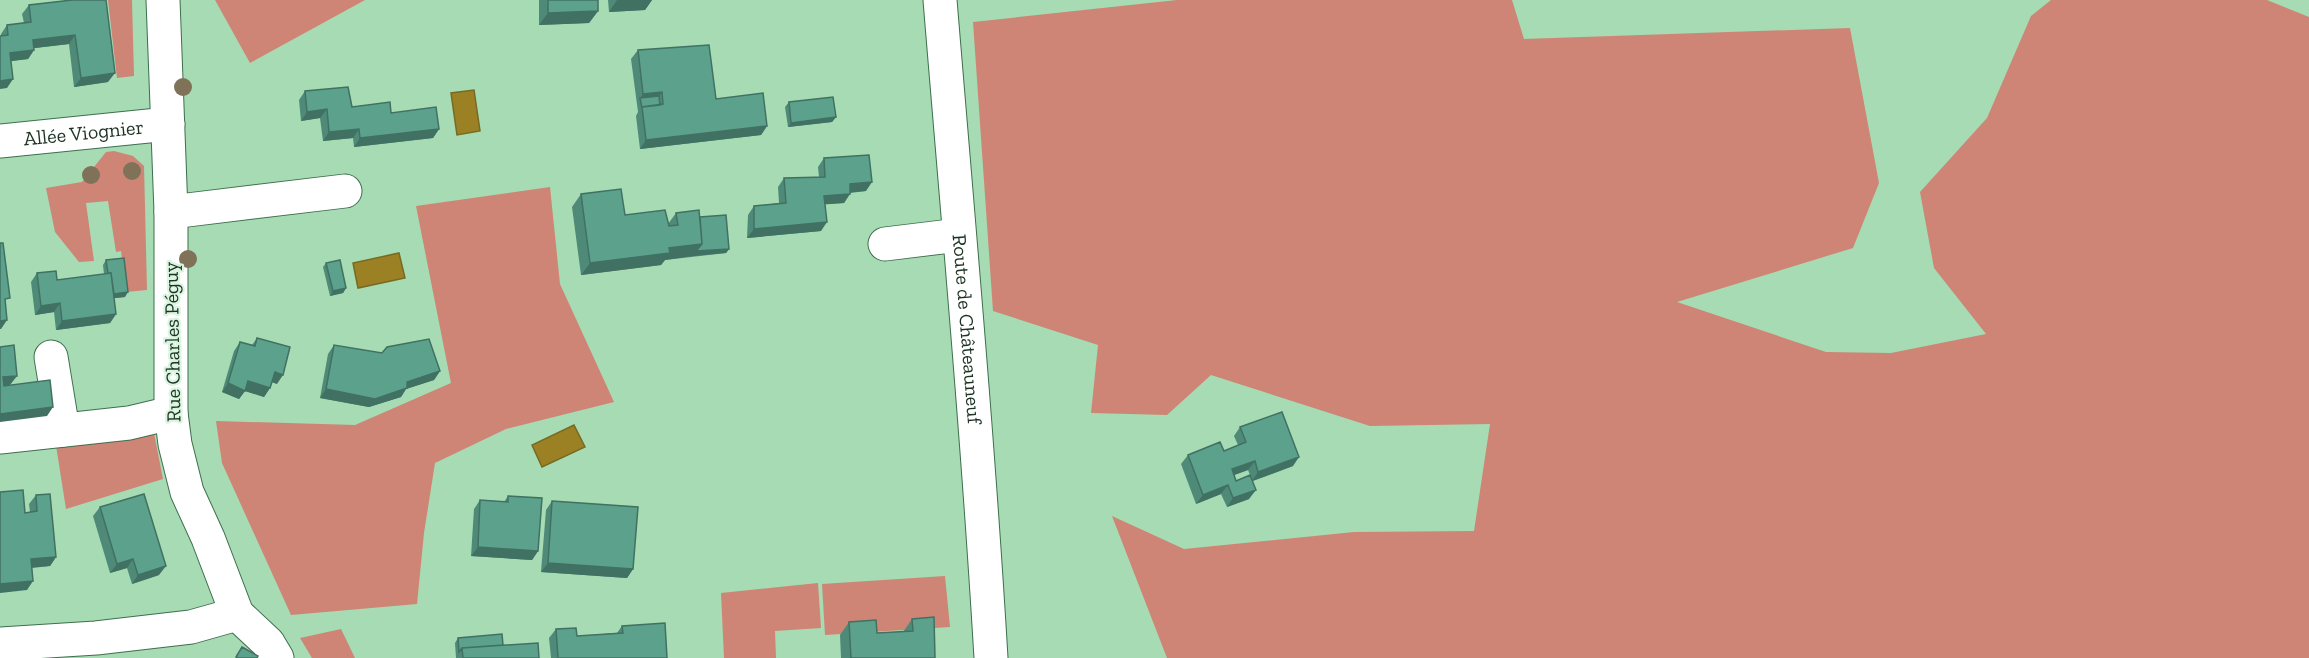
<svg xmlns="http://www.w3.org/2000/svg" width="2309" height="658" viewBox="0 0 2309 658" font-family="'Zilla Slab',serif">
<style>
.green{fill:#ce8576}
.water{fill:#9c8124;stroke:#766a24;stroke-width:1.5}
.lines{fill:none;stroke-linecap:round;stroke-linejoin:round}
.minor-casing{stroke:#3e6f4d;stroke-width:35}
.major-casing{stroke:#3e6f4d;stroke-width:35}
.minor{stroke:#fff;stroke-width:33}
.major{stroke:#fff;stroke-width:33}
.tree{fill:#807259}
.wall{fill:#4f8a78;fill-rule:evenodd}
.shaded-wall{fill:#407162}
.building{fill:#5ca18c;stroke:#407162;stroke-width:1.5}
.labels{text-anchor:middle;stroke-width:4.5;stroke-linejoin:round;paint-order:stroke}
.street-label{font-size:20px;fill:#1e3324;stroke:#daf5e0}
</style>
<rect width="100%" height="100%" fill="#a6dbb3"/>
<path class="green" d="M 108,0 L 132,0 L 134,76 L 117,78 Z
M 215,0 L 365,0 L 250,63 Z
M 1177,0 L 1512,0 L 1524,39 L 1850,28 L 1879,183 L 1853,248 L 1677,302 L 1826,352 L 1891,353 L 1986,334 L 1934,268 L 1920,192 L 1987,118 L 2031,16 L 2051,0 L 2267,0 L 2309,17 L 2309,658 L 1167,658 L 1112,516 L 1184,549 L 1354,532 L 1474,531 L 1490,424 L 1370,426 L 1211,375 L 1167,415 L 1091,413 L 1098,345 L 993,311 L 973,22 Z
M 114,151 L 133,156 L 144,166 L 147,290 L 126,292 L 121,251 L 116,252 L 108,201 L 86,203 L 94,261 L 79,262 L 55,232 L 46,188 L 82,182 L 106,152 Z
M 550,187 L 560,284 L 614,402 L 506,429 L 435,463 L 424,533 L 417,604 L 291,615 L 222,463 L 216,421 L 355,425 L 451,383 L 416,206 Z
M 153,428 L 163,479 L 66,509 L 55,439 Z
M 945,576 L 950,627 L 825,635 L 822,584 Z
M 818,583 L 821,628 L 775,631 L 776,658 L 724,658 L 721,593 Z
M 341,629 L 355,658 L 312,658 L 300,638 Z"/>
<path class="water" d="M 474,90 L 480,131 L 457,135 L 451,93 Z
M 399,253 L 405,278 L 358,288 L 353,263 Z
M 574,425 L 585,447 L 542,467 L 532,445 Z"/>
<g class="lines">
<g class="minor-casing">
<g id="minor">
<path id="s1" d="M 0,141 L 168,124"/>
<path d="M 171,212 L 345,191"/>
<path d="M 885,244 L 959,235"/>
<path d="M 51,357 L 63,430"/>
<path d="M 0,437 L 129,423 L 171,413"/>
<path d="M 237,614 L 268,643 L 277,658"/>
<path d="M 0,644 L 96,638 L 191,627 L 237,614 L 208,538 L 187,492 L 175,444 L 171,413 L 171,212 L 163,0"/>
</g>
</g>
<g class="major-casing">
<g id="major">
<path id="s2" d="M 940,0 C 958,219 978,438 991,658"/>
</g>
</g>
<use href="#minor" class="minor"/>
<use href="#major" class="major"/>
</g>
<g class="tree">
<circle cx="183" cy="87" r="9"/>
<circle cx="132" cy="171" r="9"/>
<circle cx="91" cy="175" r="9"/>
<circle cx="188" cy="259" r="9"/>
</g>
<path class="wall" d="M 72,0 L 108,82 L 74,87 L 69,44 L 34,48 L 34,50 L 28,59 L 11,61 L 7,88 L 1,34 L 7,25 L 24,23 L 22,14 L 29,5 Z
M 539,0 L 598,0 L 598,11 L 589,23 L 539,25 Z
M 608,0 L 652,0 L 645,10 L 609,12 Z
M 638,50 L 716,99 L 767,126 L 761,135 L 640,149 L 636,116 L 638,112 L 631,59 Z
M 305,91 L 352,107 L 391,113 L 439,129 L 433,138 L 354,147 L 353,138 L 323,141 L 320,118 L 301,121 L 299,100 Z
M 789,102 L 836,117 L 832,122 L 788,127 L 785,107 Z
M 824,158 L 866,191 L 850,193 L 844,203 L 825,204 L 821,231 L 747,238 L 748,215 L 754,206 L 779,203 L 778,187 L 784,178 L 819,177 L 818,167 Z
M 581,194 L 625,215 L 668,224 L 676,213 L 700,217 L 729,249 L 726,253 L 665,260 L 661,265 L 581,275 L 572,207 Z
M 106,260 L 125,297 L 114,298 L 116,314 L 110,323 L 56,330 L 54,312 L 35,315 L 31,282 L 37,273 L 57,280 L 104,274 L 103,265 Z
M 326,263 L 346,288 L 343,293 L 330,296 L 323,267 Z
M 257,338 L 277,384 L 272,382 L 270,388 L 264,397 L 245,391 L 239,399 L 222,392 L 234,351 L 240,342 L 252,345 Z
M 334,345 L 440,371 L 434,380 L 406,389 L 401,397 L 369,407 L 320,398 L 328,354 Z
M 1240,427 L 1293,466 L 1253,481 L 1249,499 L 1227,507 L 1221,494 L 1196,504 L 1181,464 L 1188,455 L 1224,451 L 1238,445 L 1234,436 ZM 1248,470 L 1250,475 L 1236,481 L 1234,475 Z
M 36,495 L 56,557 L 50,566 L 32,568 L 27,590 L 25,513 L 30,512 L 29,504 Z
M 508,496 L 538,551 L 532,560 L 471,556 L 474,509 L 480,500 L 504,502 Z
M 552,501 L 633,569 L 627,578 L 541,572 L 546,510 Z
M 100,507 L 159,575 L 132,584 L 127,568 L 110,573 L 93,516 Z
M 912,619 L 935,658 L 841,658 L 840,635 L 849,622 L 877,633 L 903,632 Z
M 622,626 L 667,658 L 551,658 L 549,638 L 556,629 L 577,636 L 617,633 Z
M 458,638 L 503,645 L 539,658 L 456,658 L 455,643 Z"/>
<path class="shaded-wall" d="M 617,0 L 652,0 L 645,10 L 609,12 Z
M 598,11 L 589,23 L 539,25 L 548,13 Z
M 75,35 L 69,44 L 27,49 L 33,40 Z
M 34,50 L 28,59 L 4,62 L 10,53 Z
M 115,73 L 108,82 L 74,87 L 81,78 Z
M 13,79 L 7,88 L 0,89 L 0,81 Z
M 662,92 L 656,101 L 640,98 L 637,103 L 643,94 Z
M 327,109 L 320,118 L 301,121 L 307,112 Z
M 836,117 L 832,122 L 788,127 L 791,123 Z
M 767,126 L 761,135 L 640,149 L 646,140 Z
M 359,129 L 353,138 L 323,141 L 329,132 Z
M 439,129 L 433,138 L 354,147 L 360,138 Z
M 872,182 L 866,191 L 844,193 L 850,184 Z
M 850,194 L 844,203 L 817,205 L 824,196 Z
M 827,222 L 821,231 L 747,238 L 754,229 Z
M 702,244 L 693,256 L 665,260 L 661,265 L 581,275 L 590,263 L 669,248 Z
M 729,249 L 726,253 L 693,256 L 696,251 Z
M 346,288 L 343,293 L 330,296 L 333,291 Z
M 128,292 L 125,297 L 107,299 L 110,294 Z
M 60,303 L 54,312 L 35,315 L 41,306 Z
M 116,314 L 110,323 L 56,330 L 62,321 Z
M 7,320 L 1,329 L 0,329 L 0,321 Z
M 440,371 L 434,380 L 406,389 L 401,397 L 369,407 L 320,398 L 326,389 L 407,382 Z
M 275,372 L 283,375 L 277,384 L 269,381 Z
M 17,376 L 10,385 L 0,386 L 3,377 Z
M 248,381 L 270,388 L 264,397 L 245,391 L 239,399 L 222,392 L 228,383 Z
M 53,407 L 47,416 L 0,422 L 0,414 Z
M 1299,457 L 1293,466 L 1252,481 L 1258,472 Z
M 1255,461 L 1248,470 L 1226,478 L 1232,469 Z
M 1228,485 L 1221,494 L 1196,504 L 1203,495 Z
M 1256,490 L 1249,499 L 1227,507 L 1233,498 Z
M 478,547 L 538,551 L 532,560 L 471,556 Z
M 56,557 L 50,566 L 25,568 L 31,559 Z
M 133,559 L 127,568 L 110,573 L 117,564 Z
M 548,563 L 633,569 L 627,578 L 541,572 Z
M 166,566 L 159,575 L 132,584 L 138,575 Z
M 33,581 L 27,590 L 0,593 L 0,584 Z"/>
<path class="building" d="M 72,0 L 106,0 L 115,73 L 81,78 L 75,35 L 33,40 L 34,50 L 10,53 L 13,79 L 0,81 L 0,36 L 8,35 L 7,25 L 31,22 L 29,5 Z
M 548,0 L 598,0 L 598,11 L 548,13 Z
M 709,45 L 716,99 L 763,93 L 767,126 L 646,140 L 642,107 L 663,104 L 662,92 L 643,94 L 638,50 Z
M 348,87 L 352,107 L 390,102 L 391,113 L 436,107 L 439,129 L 360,138 L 359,129 L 329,132 L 327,109 L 307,112 L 305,91 Z
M 659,96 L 660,105 L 642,107 L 642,108 L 640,98 Z
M 833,97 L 836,117 L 791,123 L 789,102 Z
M 869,155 L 872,182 L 850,184 L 850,194 L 824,196 L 827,222 L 754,229 L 754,206 L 786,203 L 784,178 L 825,177 L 824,158 Z
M 621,189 L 625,215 L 665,210 L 669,226 L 678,225 L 676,213 L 699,210 L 702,244 L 669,248 L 670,253 L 590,263 L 581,194 Z
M 726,215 L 729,249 L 696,251 L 702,244 L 700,217 Z
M 0,243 L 3,243 L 10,298 L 5,299 L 7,320 L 0,321 Z
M 124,258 L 128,292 L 114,294 L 111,273 L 108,273 L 106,260 Z
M 340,260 L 346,288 L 333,291 L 326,263 Z
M 56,271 L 57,280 L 111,273 L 116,314 L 62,321 L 60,303 L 41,306 L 37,273 Z
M 257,338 L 290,347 L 283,375 L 275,372 L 270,388 L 248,381 L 245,391 L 228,383 L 240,342 L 255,346 Z
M 429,339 L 440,371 L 407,382 L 407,388 L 375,399 L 326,389 L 334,345 L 382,353 L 387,347 Z
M 14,345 L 17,376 L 3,377 L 4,386 L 50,380 L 53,407 L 0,414 L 0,347 Z
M 1282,412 L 1299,457 L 1258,472 L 1255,461 L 1232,469 L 1236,481 L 1250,475 L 1256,490 L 1233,498 L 1228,485 L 1203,495 L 1188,455 L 1220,442 L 1224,451 L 1246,442 L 1240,427 Z
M 23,490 L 25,513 L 37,511 L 36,495 L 50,494 L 56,557 L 31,559 L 33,581 L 0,584 L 0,492 Z
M 144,494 L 166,566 L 138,575 L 133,559 L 117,564 L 100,507 Z
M 508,496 L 542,498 L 538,551 L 478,547 L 480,500 L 508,502 Z
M 552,501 L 638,507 L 633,569 L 548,563 Z
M 934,617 L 935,658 L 851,658 L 849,622 L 876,620 L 877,633 L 913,631 L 912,619 Z
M 665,623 L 667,658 L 558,658 L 556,629 L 576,628 L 577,636 L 623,633 L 622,626 Z
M 502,634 L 503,645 L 462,648 L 459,652 L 458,638 Z
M 538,643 L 539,658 L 463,658 L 462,648 Z
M 242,647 L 258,656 L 257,658 L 238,658 L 236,657 Z"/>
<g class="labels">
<g class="street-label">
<text dy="7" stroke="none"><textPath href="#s1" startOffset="84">Allée Viognier</textPath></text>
<text dy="7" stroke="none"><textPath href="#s2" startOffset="330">Route de Châteauneuf</textPath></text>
<text transform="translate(172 342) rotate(-91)" y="7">Rue Charles Péguy</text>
</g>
</g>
</svg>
